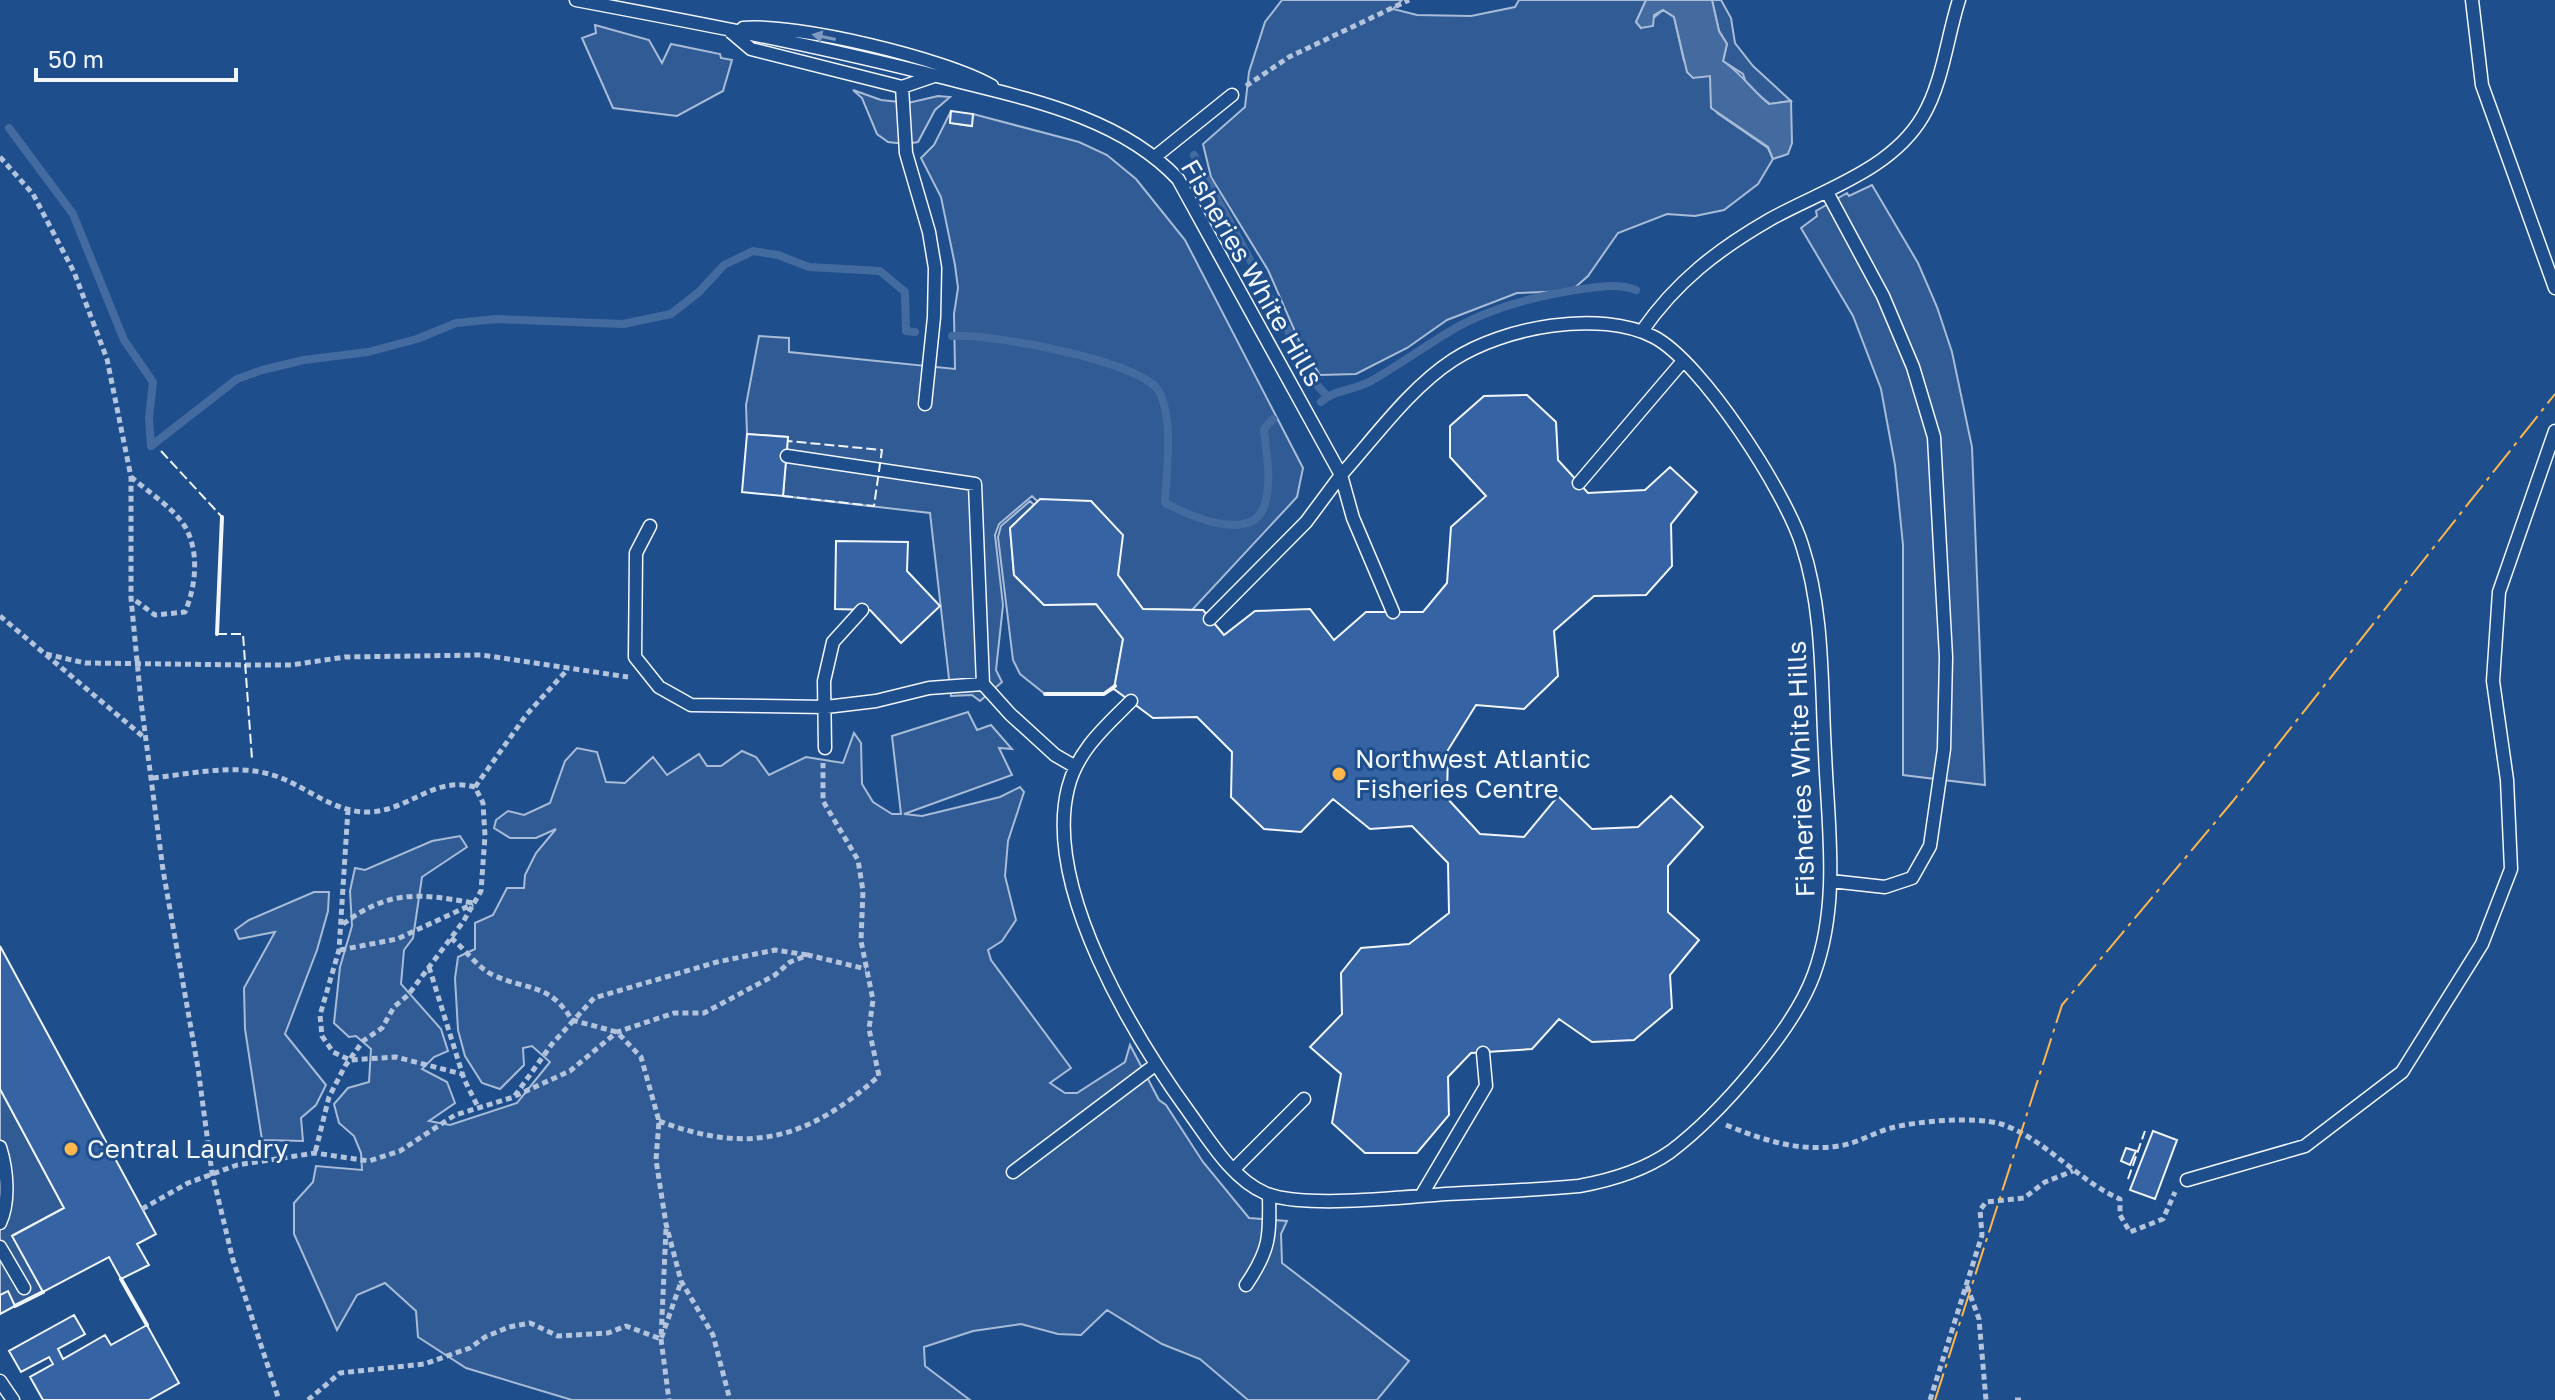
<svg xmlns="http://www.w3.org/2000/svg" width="2555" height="1400" viewBox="0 0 2555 1400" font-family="'Golos Text',sans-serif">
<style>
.built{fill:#305b95;stroke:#a8bbd7;stroke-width:2}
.water{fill:#446ba0;stroke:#a8bbd7;stroke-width:2}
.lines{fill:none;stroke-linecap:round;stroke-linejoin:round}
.stream{stroke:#446ba0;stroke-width:8}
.building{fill:#3563a3;stroke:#f2f6ff;stroke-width:2}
.service-casing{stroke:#f2f6ff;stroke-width:15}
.path{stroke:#b3c4dc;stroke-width:5;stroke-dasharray:6 4;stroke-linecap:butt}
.service{stroke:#1f4e8c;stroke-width:12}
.fence{stroke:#f2f6ff;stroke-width:2;stroke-dasharray:10 4;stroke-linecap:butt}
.wall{stroke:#f2f6ff;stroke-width:4}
.power{stroke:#ffb74d;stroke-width:2;stroke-dasharray:28 6 4 6;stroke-linecap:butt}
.oneway{fill:#7e9ac0}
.poi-dot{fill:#ffb74d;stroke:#1f4e8c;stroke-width:3}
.labels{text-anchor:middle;stroke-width:6;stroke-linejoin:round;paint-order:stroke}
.street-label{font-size:26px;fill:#f2f6ff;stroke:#1f4e8c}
.poi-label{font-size:26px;fill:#f2f6ff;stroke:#1f4e8c;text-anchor:start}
</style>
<rect width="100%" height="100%" fill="#1f4e8c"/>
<path class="built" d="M 1282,0 L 1402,0 L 1393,9 L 1417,15 L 1471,16 L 1515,7 L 1519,0 L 1646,0 L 1636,22 L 1641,28 L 1663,10 L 1674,17 L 1684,61 L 1701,75 L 1710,76 L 1717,113 L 1768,148 L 1773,159 L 1758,184 L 1724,210 L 1695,216 L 1667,214 L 1618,233 L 1588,276 L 1571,291 L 1517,293 L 1447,320 L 1407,348 L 1356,374 L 1320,375 L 1300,343 L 1268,270 L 1211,177 L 1203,144 L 1245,107 L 1249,72 L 1265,22 Z
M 1712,0 L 1721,0 L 1731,18 L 1735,43 L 1753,66 L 1791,101 L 1770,104 L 1747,86 L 1743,74 L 1723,61 L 1727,44 L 1719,31 Z
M 595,25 L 649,40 L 662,63 L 671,44 L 720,54 L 721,58 L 732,60 L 723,91 L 677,116 L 613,108 L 582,38 L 596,33 Z
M 853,90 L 881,100 L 908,103 L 938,96 L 950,97 L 935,110 L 918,142 L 906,144 L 888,142 L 877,134 L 862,98 Z
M 951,111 L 950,123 L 971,126 L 973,114 L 1079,142 L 1107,155 L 1136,179 L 1185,240 L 1303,468 L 1297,497 L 1192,610 L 1143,609 L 1118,575 L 1122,535 L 1091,501 L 1037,501 L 1032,496 L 999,524 L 995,535 L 1003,605 L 996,670 L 1002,682 L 980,701 L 972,695 L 951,696 L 930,513 L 783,496 L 788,437 L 747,434 L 746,405 L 759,336 L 789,338 L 789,352 L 955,369 L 954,314 L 958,288 L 955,265 L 941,197 L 921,158 L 934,145 Z
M 1872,185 L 1918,263 L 1937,307 L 1952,352 L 1972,447 L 1985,785 L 1903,775 L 1903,545 L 1895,465 L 1881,389 L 1853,316 L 1801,228 L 1817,216 L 1816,211 L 1847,193 L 1849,196 Z
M 1030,501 L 1034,505 L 1010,528 L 1014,575 L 1044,605 L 1096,604 L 1123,639 L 1114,689 L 1104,694 L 1045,694 L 1020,674 L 1013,660 L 998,537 L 1001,526 Z
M 968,712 L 977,730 L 991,725 L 1012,749 L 999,748 L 1012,775 L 904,814 L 922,816 L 1000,797 L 1020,787 L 1024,792 L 1008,841 L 1005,876 L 1016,920 L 1002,941 L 988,950 L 991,960 L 1071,1068 L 1050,1083 L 1065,1093 L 1077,1093 L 1125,1062 L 1130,1045 L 1159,1100 L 1166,1105 L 1203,1162 L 1249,1218 L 1287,1221 L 1281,1234 L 1282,1263 L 1409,1361 L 1377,1400 L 1248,1400 L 1200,1359 L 1162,1344 L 1107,1310 L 1081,1335 L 1058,1334 L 1021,1324 L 973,1331 L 924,1347 L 925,1366 L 970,1400 L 572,1400 L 466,1368 L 418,1337 L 416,1311 L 385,1283 L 357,1295 L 337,1330 L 294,1234 L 294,1203 L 313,1182 L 316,1166 L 362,1170 L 361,1153 L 354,1136 L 339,1123 L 334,1104 L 348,1088 L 369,1082 L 371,1049 L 356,1036 L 349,1037 L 334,1023 L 340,967 L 352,926 L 350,891 L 355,868 L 365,870 L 432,841 L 460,836 L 467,847 L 422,877 L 413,938 L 404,950 L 401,984 L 441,1029 L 448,1051 L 434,1057 L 422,1069 L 447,1082 L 455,1103 L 429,1121 L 450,1125 L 517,1103 L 550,1062 L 532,1046 L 523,1048 L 524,1065 L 500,1089 L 482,1083 L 465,1056 L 458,1030 L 455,978 L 458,957 L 475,949 L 475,923 L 493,915 L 507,888 L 524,888 L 525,875 L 536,853 L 556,829 L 536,838 L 510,838 L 494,828 L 496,820 L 508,811 L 524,815 L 550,803 L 565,761 L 577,748 L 597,752 L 606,782 L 625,783 L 653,757 L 667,775 L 699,754 L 707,766 L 721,766 L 742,751 L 756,757 L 769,775 L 806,757 L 843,763 L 854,733 L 861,743 L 862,784 L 873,802 L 892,814 L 901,814 L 892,736 Z
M 314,892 L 329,892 L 328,911 L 317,950 L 285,1034 L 326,1085 L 316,1105 L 301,1118 L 303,1141 L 262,1140 L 245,1029 L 244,988 L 275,932 L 239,939 L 235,930 L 249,920 Z
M 0,1089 L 64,1208 L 13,1235 L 43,1292 L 15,1306 L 8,1292 L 0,1295 Z"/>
<path class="water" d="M 1646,0 L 1712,0 L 1719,31 L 1727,44 L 1723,61 C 1742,74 1751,89 1769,104 L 1791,101 L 1792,143 L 1788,154 L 1773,159 L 1768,147 L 1711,108 L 1710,76 L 1693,78 L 1687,72 L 1674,17 L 1663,10 L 1654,15 L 1653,26 L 1641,28 L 1636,22 Z"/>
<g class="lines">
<path class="stream" d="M 9,128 L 73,214 L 124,340 L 153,382 L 149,418 L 151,446
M 1194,155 L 1317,385 L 1327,396
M 952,336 C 987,333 1146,361 1160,393 C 1174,425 1166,469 1165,503 C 1188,515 1253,545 1265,504 C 1272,480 1266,453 1264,429 L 1273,419
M 1321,402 C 1333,390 1355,390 1371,381 C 1401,364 1429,343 1459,326 C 1496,306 1541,295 1582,289 C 1600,287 1618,283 1636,290
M 151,446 L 237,379 L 262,370 L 304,360 L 368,352 L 417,339 L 456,323 L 496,319 L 623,324 L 671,314 L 699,292 L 724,265 L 753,251 L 778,255 L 809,267 L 880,271 L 905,292 L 906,331 L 915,332"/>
</g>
<path class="building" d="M 951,111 L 973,114 L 972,126 L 950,123 Z
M 1527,395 L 1556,422 L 1558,460 L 1588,493 L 1645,490 L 1670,467 L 1697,492 L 1671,524 L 1672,566 L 1646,595 L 1594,596 L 1554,631 L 1558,676 L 1524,709 L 1476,705 L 1448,750 L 1447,798 L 1480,834 L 1524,837 L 1558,796 L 1592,829 L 1638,827 L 1671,796 L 1703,827 L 1668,866 L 1668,912 L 1699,940 L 1670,975 L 1672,1008 L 1634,1040 L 1592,1042 L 1559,1019 L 1532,1049 L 1471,1053 L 1448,1077 L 1449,1115 L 1417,1153 L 1365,1153 L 1332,1123 L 1341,1074 L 1310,1047 L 1342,1014 L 1341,973 L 1361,948 L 1409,944 L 1449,913 L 1448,863 L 1412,826 L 1370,829 L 1333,799 L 1301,832 L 1264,829 L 1231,797 L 1232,752 L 1197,717 L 1153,718 L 1114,689 L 1123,639 L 1096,604 L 1044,605 L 1014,575 L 1010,528 L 1040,499 L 1091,501 L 1123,535 L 1118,575 L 1143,609 L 1203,610 L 1224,635 L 1255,611 L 1310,609 L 1334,640 L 1366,612 L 1423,612 L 1447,583 L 1451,527 L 1486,496 L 1450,457 L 1450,426 L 1484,396 Z
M 747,434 L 788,437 L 783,496 L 742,492 Z
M 836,541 L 908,542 L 907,571 L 940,606 L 901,643 L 870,610 L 835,609 Z
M 0,946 L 156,1234 L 137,1244 L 149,1265 L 121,1279 L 109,1257 L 43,1292 L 12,1236 L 64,1208 L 0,1089 Z
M 2153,1131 L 2177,1140 L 2155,1199 L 2130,1190 Z
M 2126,1148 L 2136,1151 L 2130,1165 L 2121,1161 Z
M 8,1291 L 15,1306 L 0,1314 L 0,1295 Z
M 74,1315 L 85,1334 L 58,1349 L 63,1359 L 105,1335 L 111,1345 L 147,1325 L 179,1383 L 149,1400 L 43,1400 L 30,1377 L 53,1364 L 49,1357 L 21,1372 L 9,1351 Z"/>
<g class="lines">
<g class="service-casing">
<path id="service" d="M 576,0 C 698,23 820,46 941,77 C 1023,98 1118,115 1178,179 L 1341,475 L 1306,522 L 1210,619
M 2472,0 L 2482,85 L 2555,288
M 743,28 C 796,23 946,59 992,86
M 731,32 L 751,49 L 902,87 L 934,76
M 902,87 L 906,153 L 929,232 L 935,268 L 934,317 L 925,404
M 1156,156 L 1232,95
M 1827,192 L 1883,296 L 1913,367 L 1934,437 L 1946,657 L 1944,749 L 1930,846 L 1912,878 L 1885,887 L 1831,881
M 1642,331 C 1676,282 1717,250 1769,220 C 1820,191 1891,171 1923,116 C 1943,82 1947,37 1959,0
M 787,456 L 975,484 L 983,684 L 1010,714 L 1055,755 L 1074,766
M 1579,483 L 1683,361
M 650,526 L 636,553 L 635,657 L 659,687 L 691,705 L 826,707 L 876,701 L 929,688 L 983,684
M 1131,701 C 1105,727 1077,751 1068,788 C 1043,888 1134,1037 1191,1115 C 1211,1143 1233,1179 1265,1193 C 1301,1209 1404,1197 1446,1194 C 1491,1192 1535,1190 1579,1186 C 1612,1180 1643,1171 1670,1152 C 1718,1116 1794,1030 1814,974 C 1840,903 1828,827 1825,753 C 1821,684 1824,612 1802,545 C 1786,493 1702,362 1654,337 C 1600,309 1503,327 1453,360 C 1410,388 1375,437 1341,475 L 1353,518 L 1393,612
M 825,748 L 824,681 L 833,642 L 862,610
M 0,1147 C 7,1169 10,1202 0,1223
M 1234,1169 L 1304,1099
M 1013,1172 L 1155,1065
M 2187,1180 L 2305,1146 L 2402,1072 L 2482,944 L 2511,869 L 2507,780 L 2493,681 L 2499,592 L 2555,431
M 1421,1196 L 1486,1086 L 1483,1053
M 0,1247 L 24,1288
M 1246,1285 C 1270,1250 1270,1236 1269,1195
M 0,1381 L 13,1400"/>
</g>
<path class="path" d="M 1246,86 L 1289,57 L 1409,0
M 0,157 L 33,194 L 74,272 L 107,359 L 131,477 L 131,598 L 141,702 L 163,870 L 198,1068 L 212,1173 L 233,1260 L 279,1400
M 131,477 C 147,491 172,507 184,525 C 200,550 196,586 185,612 L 155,615 L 132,598
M 0,616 L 146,739
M 46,654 L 85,663 L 246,665 L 291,665 L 345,657 L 482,655 L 628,677
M 153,778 C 189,774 233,764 269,774 C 304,783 332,814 371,812 C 411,809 434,776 475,787 L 483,803 L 485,836 L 481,891 L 463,922 L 408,995 L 394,1007 L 382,1028 L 363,1041 L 345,1066 L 329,1097 L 315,1153
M 475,787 L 527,714 L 568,669
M 348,809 L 339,950 L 320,1015 L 322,1036 L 333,1052 L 350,1060 L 396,1057 L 462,1074
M 343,924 C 389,890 418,893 473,903
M 451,938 C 464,948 479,969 493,975 C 527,991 549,982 572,1020 L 617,1032 L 641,1057 L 659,1121 L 656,1160 L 666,1224 L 681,1281 L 713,1335 L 730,1400
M 340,950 L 397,939 L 473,904
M 429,967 L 464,1079 L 478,1107
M 515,1096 L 570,1071 L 617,1032 L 674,1013 L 704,1013 L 775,975 L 790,962 L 808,955 L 866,969
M 659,1121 C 749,1155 807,1140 879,1076 L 869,1029 L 873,1000 L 861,941 L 863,891 L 858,860 L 823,801 L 823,763
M 1726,1125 C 1763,1140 1798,1152 1839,1146 C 1858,1143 1873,1133 1891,1128 C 1917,1121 1976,1116 2001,1124 C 2044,1138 2078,1181 2120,1199 L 2120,1215 L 2130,1232 L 2163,1219 L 2175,1192
M 142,1209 L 188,1183 L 237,1165 L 315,1153 L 369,1161 L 400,1151 L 455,1115 L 514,1097 L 552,1044 L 594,998 L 717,962 L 775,950 L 808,955
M 666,1229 L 661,1339 L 669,1400
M 1967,1286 L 1979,1319 L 1986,1400
M 308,1400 L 340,1373 L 424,1364 L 470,1348 L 485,1337 L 509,1327 L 530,1323 L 558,1336 L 608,1333 L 626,1326 L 661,1339 L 681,1282
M 1930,1400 L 1982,1235 L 1980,1210 L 1986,1202 L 2024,1198 L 2045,1182 L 2073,1171
M 2015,1400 L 2024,1400"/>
<use href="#service" class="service"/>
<path class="fence" d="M 161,451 L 222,517
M 783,496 L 874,506 L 882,450 L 788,441
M 217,634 L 243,634 L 252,759
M 2128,1179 L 2145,1131"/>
<path class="wall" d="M 217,634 L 222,517
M 1045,694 L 1104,694 L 1115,686
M 121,1279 L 147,1325
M 15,1306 L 43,1292"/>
<path class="power" d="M 1935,1400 L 2062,1005 L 2233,801 L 2555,394"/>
</g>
<defs><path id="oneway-solid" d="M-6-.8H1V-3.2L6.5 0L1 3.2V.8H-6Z" transform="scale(2)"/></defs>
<use class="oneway" href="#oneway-solid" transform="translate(824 37) rotate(-168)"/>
<g class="poi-dot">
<circle cx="1339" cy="774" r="8"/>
<circle cx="71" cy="1149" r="8"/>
</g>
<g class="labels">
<g class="street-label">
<text transform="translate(1252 273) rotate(60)" y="9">Fisheries White Hills</text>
<text transform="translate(1801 769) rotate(-92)" y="9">Fisheries White Hills</text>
</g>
<g class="poi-label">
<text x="1355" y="768">Northwest Atlantic<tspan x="1355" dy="30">Fisheries Centre</tspan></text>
<text x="87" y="1158">Central Laundry</text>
</g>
</g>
<path d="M36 68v12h200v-12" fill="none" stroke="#f2f6ff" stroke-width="4"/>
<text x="48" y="68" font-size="24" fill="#f2f6ff" stroke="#1f4e8c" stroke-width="6" paint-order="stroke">50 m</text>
</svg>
